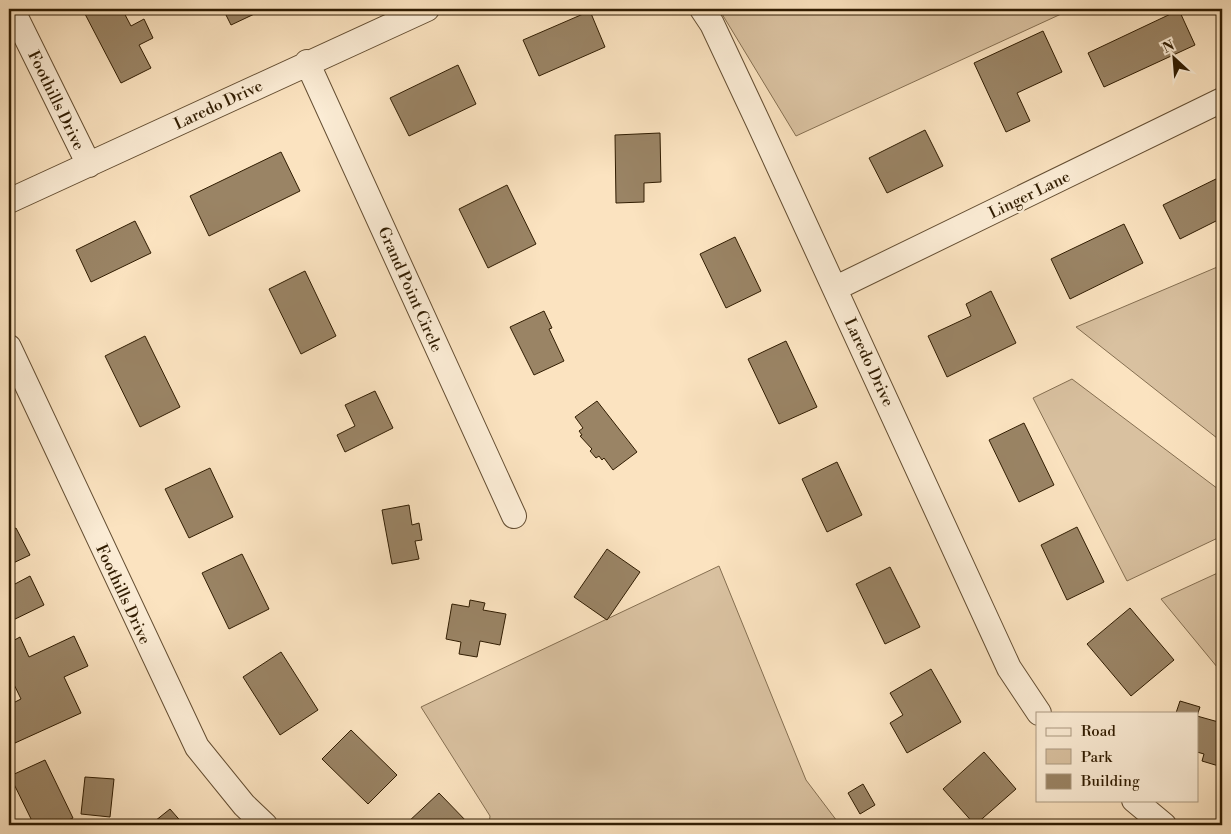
<svg xmlns="http://www.w3.org/2000/svg" width="1231" height="834" viewBox="0 0 1231 834" font-family="'Libre Bodoni',serif">
<style>
.green{fill:#d9c1a0;stroke:#856f51}
.building{fill:#9a8465;stroke:#311d02}
.lines{fill:none;stroke-linecap:round;stroke-linejoin:round}
.minor-casing{stroke:#644e32;stroke-width:26}
.minor{stroke:#fcedd6;stroke-width:24}
.labels{text-anchor:middle;stroke-width:4.5;stroke-linejoin:round;paint-order:stroke}
.street-label{font-size:16px;fill:#311d02;stroke:#fcedd6}
</style>
<rect width="100%" height="100%" fill="#fbe3c0"/>
<filter id="stains"><feTurbulence type="fractalNoise" baseFrequency=".004" numOctaves="4"/><feColorMatrix values="0 0 0 0 .2 0 0 0 0 .09 0 0 0 0 .02 0 0 0 .5 -.17"/></filter>
<radialGradient id="worn" r=".72"><stop offset=".6" stop-color="#630" stop-opacity="0"/><stop offset="1" stop-color="#630" stop-opacity=".3"/></radialGradient>
<path class="green" d="M 719,9 L 1072,9 L 796,136 Z
M 1222,265 L 1222,442 L 1076,327 Z
M 1072,379 L 1222,492 L 1222,536 L 1127,581 L 1033,398 Z
M 719,566 L 806,780 L 840,825 L 489,825 L 490,816 L 421,707 Z
M 1222,571 L 1222,673 L 1161,599 Z"/>
<path class="building" d="M 95,9 L 122,9 L 131,26 L 144,19 L 153,38 L 139,45 L 151,68 L 121,83 L 85,14 Z
M 223,9 L 265,9 L 231,25 Z
M 1215,9 L 1222,9 L 1222,23 Z
M 1179,10 L 1195,45 L 1104,87 L 1088,53 Z
M 590,11 L 605,47 L 539,76 L 523,40 Z
M 1043,31 L 1062,72 L 1017,93 L 1030,121 L 1006,132 L 974,63 Z
M 458,65 L 476,104 L 409,136 L 390,98 Z
M 925,130 L 943,166 L 887,193 L 869,158 Z
M 660,133 L 661,182 L 644,183 L 644,202 L 616,203 L 615,135 Z
M 281,152 L 300,191 L 209,236 L 190,196 Z
M 1222,176 L 1222,218 L 1180,239 L 1163,205 Z
M 507,185 L 536,244 L 488,268 L 459,209 Z
M 135,221 L 151,253 L 91,282 L 76,250 Z
M 1124,224 L 1143,263 L 1070,299 L 1051,259 Z
M 735,237 L 761,291 L 726,308 L 700,254 Z
M 305,271 L 336,336 L 301,354 L 269,289 Z
M 991,291 L 1016,343 L 947,377 L 928,336 L 971,316 L 966,304 Z
M 544,311 L 552,328 L 549,329 L 564,361 L 534,375 L 510,327 Z
M 145,336 L 180,407 L 140,427 L 105,356 Z
M 786,341 L 817,407 L 779,424 L 748,359 Z
M 375,391 L 393,428 L 345,452 L 337,435 L 355,426 L 345,405 Z
M 597,401 L 637,452 L 613,470 L 604,458 L 602,460 L 599,456 L 596,458 L 590,451 L 592,449 L 580,436 L 582,435 L 579,431 L 583,428 L 575,417 Z
M 1024,423 L 1054,485 L 1019,502 L 989,440 Z
M 837,462 L 862,515 L 827,532 L 802,479 Z
M 210,468 L 233,517 L 189,538 L 165,489 Z
M 409,505 L 412,525 L 419,523 L 422,540 L 415,541 L 419,559 L 392,564 L 382,510 Z
M 1077,527 L 1104,582 L 1067,600 L 1041,545 Z
M 16,528 L 30,555 L 9,565 L 9,531 Z
M 607,549 L 640,572 L 607,620 L 574,597 Z
M 242,554 L 269,609 L 229,629 L 202,573 Z
M 890,567 L 920,627 L 885,644 L 856,584 Z
M 9,572 L 15,584 L 30,576 L 44,605 L 9,622 Z
M 470,600 L 485,603 L 483,610 L 506,614 L 500,645 L 480,641 L 477,657 L 459,654 L 461,642 L 446,639 L 452,604 L 469,607 Z
M 1130,608 L 1174,660 L 1131,696 L 1087,644 Z
M 74,636 L 88,666 L 64,677 L 81,713 L 15,743 L 9,729 L 9,705 L 21,699 L 9,674 L 9,643 L 20,637 L 29,657 Z
M 281,652 L 318,710 L 280,735 L 243,677 Z
M 931,669 L 961,722 L 907,753 L 890,723 L 903,715 L 890,693 Z
M 1180,701 L 1200,707 L 1197,716 L 1222,723 L 1222,767 L 1202,761 L 1204,754 L 1197,752 L 1197,713 L 1176,713 Z
M 351,730 L 397,775 L 368,804 L 322,759 Z
M 984,752 L 1016,789 L 975,825 L 943,789 Z
M 45,760 L 73,818 L 58,825 L 34,825 L 10,776 Z
M 85,777 L 114,779 L 110,817 L 81,814 Z
M 863,784 L 875,805 L 860,814 L 848,793 Z
M 439,793 L 470,825 L 407,823 Z
M 170,809 L 184,825 L 150,825 Z"/>
<g class="lines">
<g class="minor-casing">
<path id="minor" d="M 12,9 L 89,165
M 702,9 L 712,24 L 759,124 L 1009,668 L 1039,713
M 307,62 L 514,516
M 9,201 L 427,9
M 836,288 L 1222,100
M 9,347 L 197,747 L 244,805 L 265,825
M 1134,800 L 1164,825"/>
</g>
<use href="#minor" class="minor"/>
</g>
<g class="labels">
<g class="street-label">
<text transform="translate(57 100) rotate(64)" y="6">Foothills Drive</text>
<text transform="translate(218 104) rotate(-25)" y="6">Laredo Drive</text>
<text transform="translate(1029 194) rotate(-26)" y="6">Linger Lane</text>
<text transform="translate(411 289) rotate(66)" y="6">Grand Point Circle</text>
<text transform="translate(870 362) rotate(65)" y="6">Laredo Drive</text>
<text transform="translate(124 594) rotate(65)" y="6">Foothills Drive</text>
</g>
</g>
<rect width="1231" height="834" fill="none" stroke="#fbe3c0" stroke-width="30"/>
<rect x="10" y="10" width="1211" height="814" fill="none" stroke="#311d02" stroke-width="2.5"/>
<rect x="15" y="15" width="1201" height="804" fill="none" stroke="#311d02"/>
<rect x="1036" y="712" width="162" height="90" fill="#fcedd6" stroke="#ab9a81"/>
<rect x="1046" y="728" width="25" height="8" fill="#fcedd6" stroke="#ab9a81"/>
<text x="1081" y="736" font-size="15" fill="#311d02">Road</text>
<rect x="1046" y="749" width="25" height="15" fill="#d9c1a0" stroke="#ab9a81"/>
<text x="1081" y="762" font-size="15" fill="#311d02">Park</text>
<rect x="1046" y="774" width="25" height="15" fill="#9a8465" stroke="#ab9a81"/>
<text x="1081" y="786" font-size="15" fill="#311d02">Building</text>
<g transform="translate(1174 58) rotate(334)" stroke="#fcedd6" stroke-width="4" paint-order="stroke">
<path d="M0-4L9 19L0 12L-9 19Z" fill="#311d02"/>
<text y="-8" font-size="14" font-weight="bold" text-anchor="middle" fill="#311d02">N</text>
</g>
<rect width="100%" height="100%" filter="url(#stains)"/>
<rect width="100%" height="100%" fill="url(#worn)"/>
</svg>
